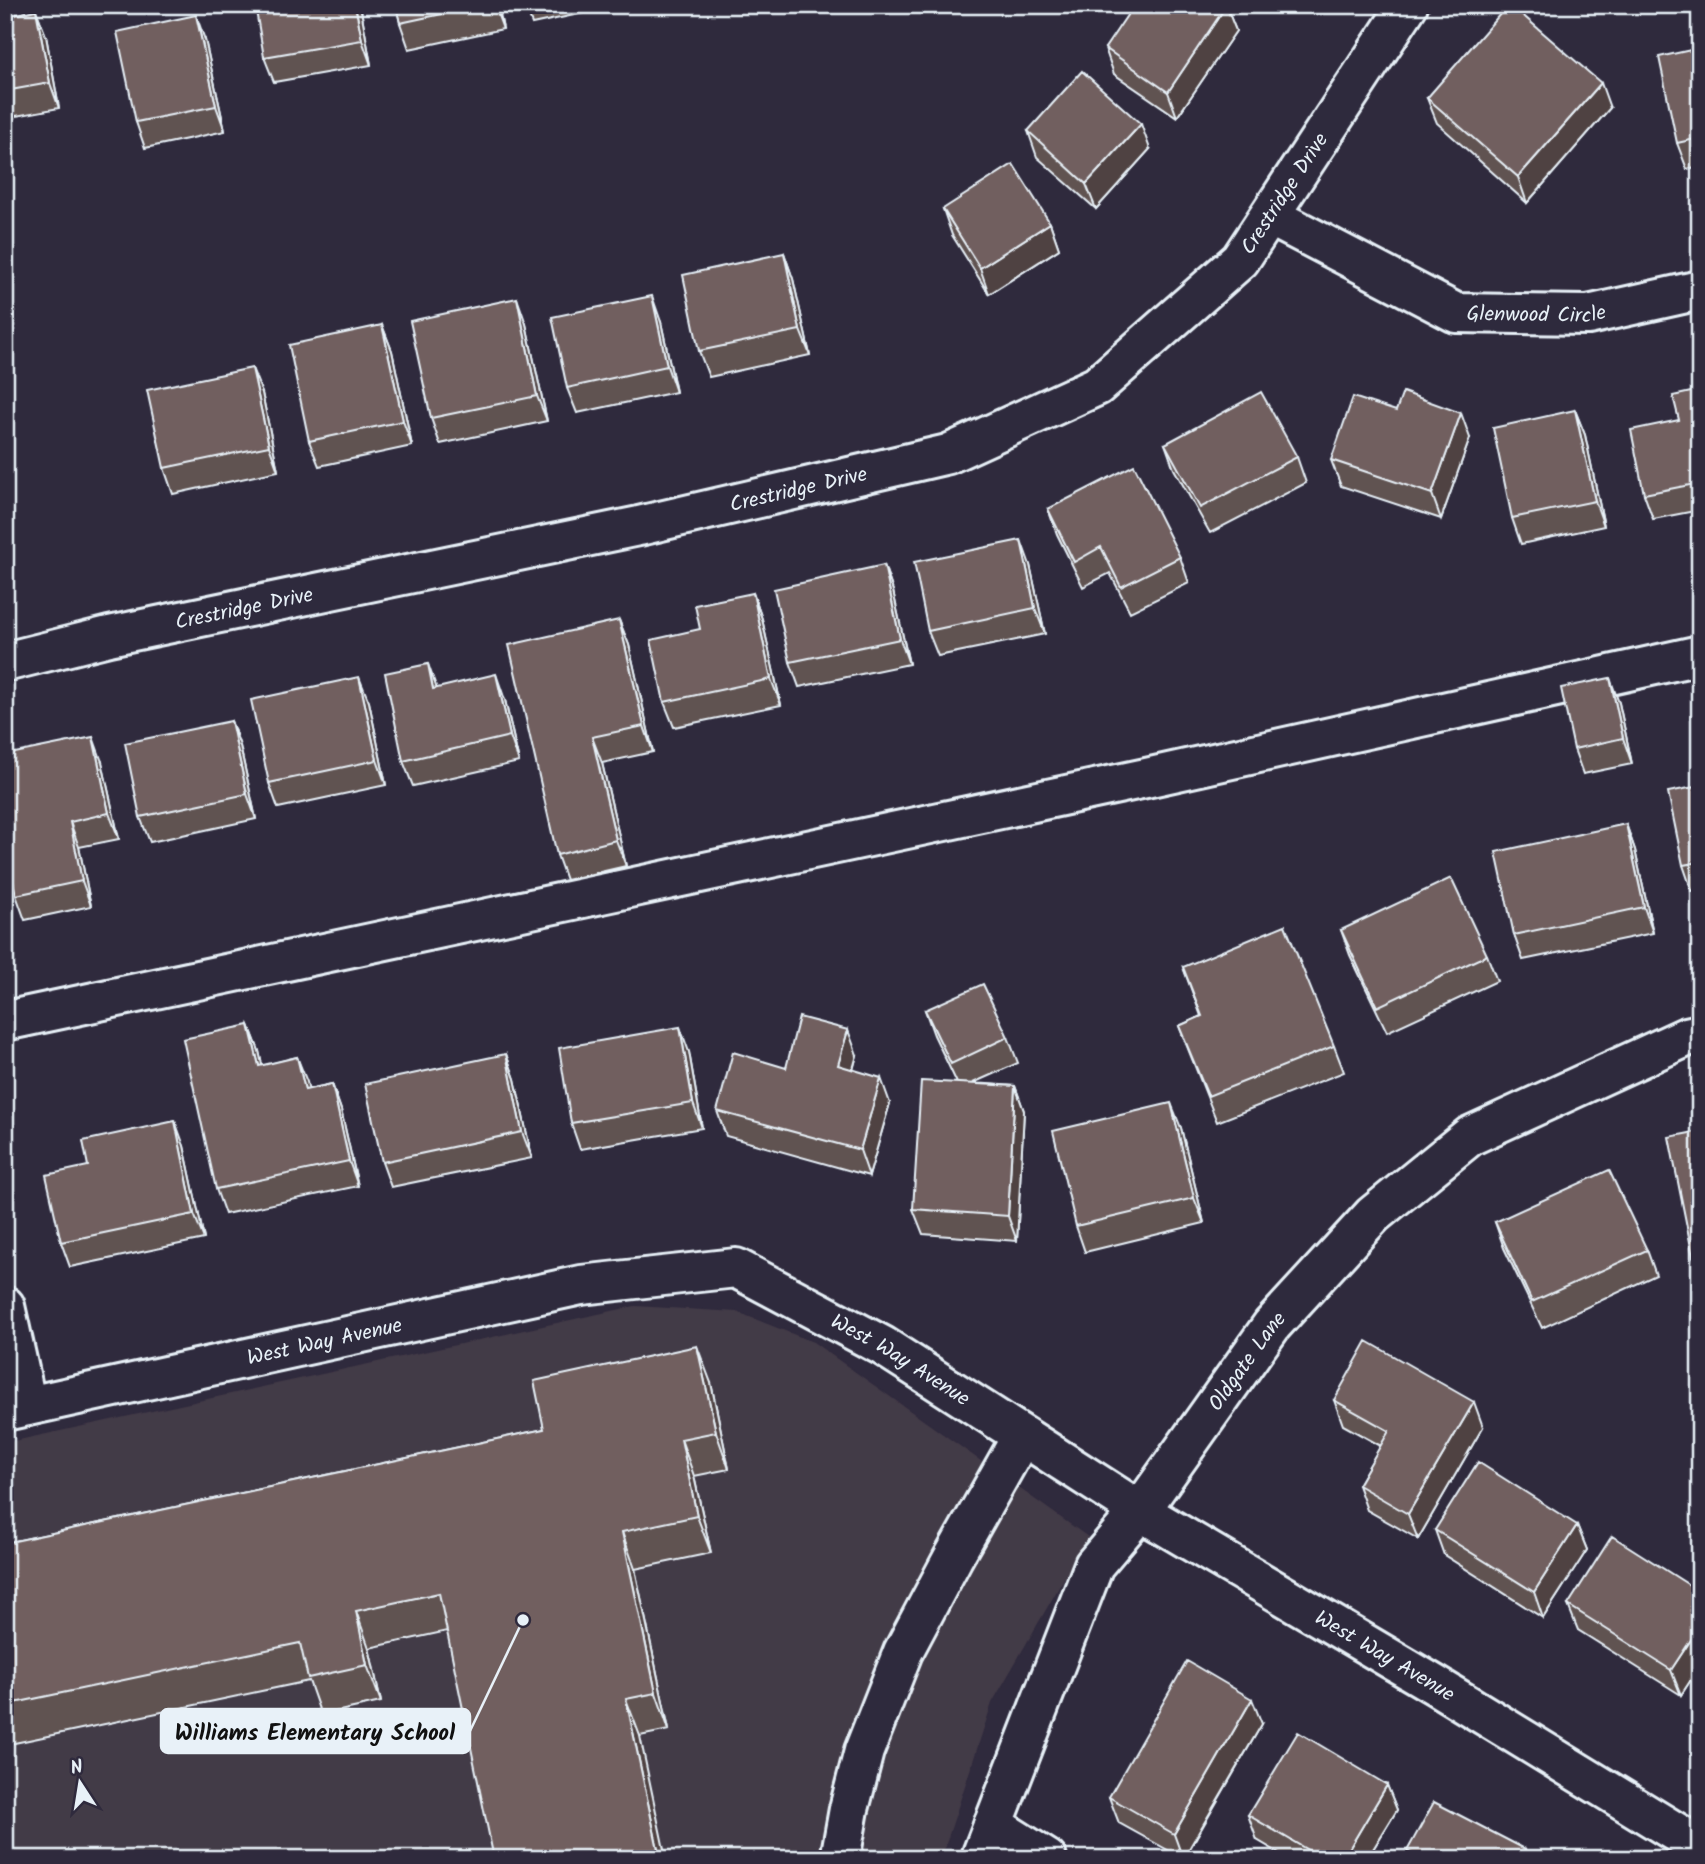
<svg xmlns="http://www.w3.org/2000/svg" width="1705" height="1864" viewBox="0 0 1705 1864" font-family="Kalam,sans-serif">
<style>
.built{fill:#433a47}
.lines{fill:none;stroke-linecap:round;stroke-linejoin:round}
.minor-casing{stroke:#e8f1f8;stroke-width:44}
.minor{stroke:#2f2a3d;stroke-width:38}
.wall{fill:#615251;stroke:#e8f1f8;stroke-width:2}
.shaded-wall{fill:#4f4242;stroke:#e8f1f8;stroke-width:2}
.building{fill:#715f5e;stroke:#e8f1f8;stroke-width:2}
.labels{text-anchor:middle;stroke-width:6;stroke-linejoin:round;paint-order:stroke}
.street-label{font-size:21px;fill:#e8f1f8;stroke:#2f2a3d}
.leader{fill:none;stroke:#e8f1f8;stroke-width:2.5}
.callout-dot{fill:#e8f1f8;stroke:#2f2a3d;stroke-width:2.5}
.callout{fill:#e8f1f8;stroke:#e8f1f8;stroke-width:2.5}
.callout-label{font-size:23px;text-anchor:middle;font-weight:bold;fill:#111}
</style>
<rect width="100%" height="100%" fill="#2f2a3d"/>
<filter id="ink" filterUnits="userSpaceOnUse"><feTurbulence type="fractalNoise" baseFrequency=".0143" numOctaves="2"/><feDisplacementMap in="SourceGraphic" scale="14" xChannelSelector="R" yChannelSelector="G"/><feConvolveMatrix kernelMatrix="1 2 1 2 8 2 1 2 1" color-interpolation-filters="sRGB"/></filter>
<g filter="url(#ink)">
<path class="built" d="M 635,1306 L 737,1312 L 813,1342 L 1088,1537 L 992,1703 L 941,1859 L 5,1859 L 5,1443 Z"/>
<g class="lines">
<g class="minor-casing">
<g id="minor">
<path id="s1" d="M 1270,216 L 1456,313 L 1588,315 L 1700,290"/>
<path id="s2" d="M 5,662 L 109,636 L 639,526 L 948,454 L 1097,386 L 1240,260 L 1408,5"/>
<path d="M 5,1021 L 1146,778 L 1700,655"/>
<path d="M 5,1306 L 27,1406"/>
<path id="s3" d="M 5,1411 L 581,1285 L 736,1268 L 883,1346 L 1140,1511 L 1435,1685 L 1700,1847"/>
<path d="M 993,1825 L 1047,1859"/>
<path d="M 840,1859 L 849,1809 L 864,1751 L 903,1652 L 953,1558 L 1022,1436"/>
<path id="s4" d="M 982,1859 L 982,1854 L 1094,1565 L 1140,1511 L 1272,1325 L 1373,1215 L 1470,1136 L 1686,1037 L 1700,1034"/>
</g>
</g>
<use href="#minor" class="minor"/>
</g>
<path class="wall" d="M 360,5 L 371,65 L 274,82 L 264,57 Z
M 396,5 L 498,5 L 503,29 L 409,49 L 400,23 Z
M 525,5 L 621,5 L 532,24 Z
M 1226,6 L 1236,31 L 1177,117 L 1114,74 L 1105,48 Z
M 36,10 L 46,36 L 59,108 L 5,118 L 5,17 Z
M 205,40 L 225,131 L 145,148 L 136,122 Z
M 1700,48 L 1700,166 L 1687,169 L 1677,143 Z
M 1427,98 L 1610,108 L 1527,203 L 1437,123 Z
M 1028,131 L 1150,149 L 1096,209 L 1037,157 Z
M 943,209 L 1050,223 L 1059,249 L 989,294 L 952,235 Z
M 784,253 L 793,279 L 810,355 L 709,377 L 699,351 Z
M 661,322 L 676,392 L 577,413 L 567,388 Z
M 526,324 L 547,421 L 440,444 L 431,418 Z
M 382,325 L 392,351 L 412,446 L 319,466 L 309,441 Z
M 1700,390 L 1700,510 L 1653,519 L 1644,494 L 1679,420 Z
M 262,393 L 278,471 L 173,494 L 164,468 Z
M 1575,410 L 1585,435 L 1604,526 L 1521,544 L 1512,518 Z
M 1396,411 L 1470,438 L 1441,519 L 1341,486 L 1331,460 Z
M 1165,444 L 1297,457 L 1306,483 L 1210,533 L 1174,469 Z
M 1048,509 L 1180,557 L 1189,583 L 1130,612 L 1110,573 L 1083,587 L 1057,534 Z
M 884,565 L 893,591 L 909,664 L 799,687 L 790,662 Z
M 1030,565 L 1045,634 L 938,656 L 928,631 Z
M 753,593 L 762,619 L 781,705 L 674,727 L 664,702 L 700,629 Z
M 619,620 L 629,645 L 653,752 L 602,763 L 626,866 L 566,880 L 557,855 Z
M 437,689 L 505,700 L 519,762 L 413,786 L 403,761 Z
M 369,702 L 386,785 L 278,808 L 269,783 Z
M 1619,703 L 1632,764 L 1583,774 L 1574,749 Z
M 231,721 L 240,746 L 256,819 L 150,842 L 140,817 Z
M 102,762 L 119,839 L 79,847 L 91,906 L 25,920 L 16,895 Z
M 1700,786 L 1700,889 L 1692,891 L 1683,865 Z
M 1626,824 L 1635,850 L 1653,933 L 1523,960 L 1514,935 Z
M 1341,930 L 1487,955 L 1497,981 L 1387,1032 L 1350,955 Z
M 1183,967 L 1334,1046 L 1344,1072 L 1217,1122 L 1179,1026 L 1201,1016 Z
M 925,1010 L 1008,1037 L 1018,1063 L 973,1083 L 1015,1086 L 1024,1111 L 1017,1241 L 923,1234 L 913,1209 L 957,1083 L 934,1035 Z
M 249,1025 L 259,1051 L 262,1066 L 297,1057 L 308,1089 L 332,1084 L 341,1110 L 358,1186 L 225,1214 L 216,1189 Z
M 689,1052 L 702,1128 L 580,1149 L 571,1123 Z
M 506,1054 L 515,1079 L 532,1158 L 391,1187 L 382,1162 Z
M 857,1055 L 853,1070 L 890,1103 L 869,1176 L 726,1136 L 717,1111 L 786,1068 Z
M 1181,1128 L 1204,1223 L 1085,1252 L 1076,1226 Z
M 1700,1131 L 1700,1276 L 1693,1257 Z
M 184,1146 L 204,1239 L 70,1267 L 61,1242 Z
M 1495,1222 L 1647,1250 L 1656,1275 L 1542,1328 L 1504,1248 Z
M 711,1383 L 729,1469 L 694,1476 L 711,1553 L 635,1569 L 669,1730 L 640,1736 L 447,1631 L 369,1648 L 381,1702 L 321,1715 L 309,1681 L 5,1745 L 5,1543 L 544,1429 Z
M 1334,1400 L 1483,1427 L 1418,1539 L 1367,1510 L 1358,1485 L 1381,1446 L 1343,1425 Z
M 1577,1525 L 1587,1550 L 1543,1618 L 1444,1555 L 1435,1530 Z
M 1700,1592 L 1700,1666 L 1681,1695 L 1578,1630 L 1568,1605 Z
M 1262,1724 L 1184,1859 L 1119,1823 L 1109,1797 Z
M 1387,1785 L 1397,1810 L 1367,1859 L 1289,1859 L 1257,1840 L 1248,1815 Z
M 1407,1851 L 1529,1859 L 1410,1859 Z"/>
<path class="shaded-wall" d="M 355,5 L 360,5 L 371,65 L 362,40 Z
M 494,5 L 498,5 L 503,29 Z
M 1226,6 L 1236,31 L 1177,117 L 1168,92 Z
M 36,10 L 46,36 L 59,108 L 50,83 Z
M 196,15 L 205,40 L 225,131 L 216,106 Z
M 1601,83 L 1610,108 L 1527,203 L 1518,177 Z
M 1141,124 L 1150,149 L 1096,209 L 1086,184 Z
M 1050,223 L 1059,249 L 989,294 L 980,268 Z
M 784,253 L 793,279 L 810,355 L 800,330 Z
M 652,296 L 661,322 L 676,392 L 667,366 Z
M 517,298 L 526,324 L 547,421 L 537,396 Z
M 382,325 L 392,351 L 412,446 L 403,421 Z
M 252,368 L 262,393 L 278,471 L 269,446 Z
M 1575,410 L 1585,435 L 1604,526 L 1595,501 Z
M 1461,413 L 1470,438 L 1441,519 L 1432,494 Z
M 1021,540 L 1030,565 L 1045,634 L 1035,608 Z
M 884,565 L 893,591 L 909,664 L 900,639 Z
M 753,593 L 762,619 L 781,705 L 771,679 Z
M 619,620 L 629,645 L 653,752 L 644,726 Z
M 428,664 L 437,689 L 433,689 Z
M 496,674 L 505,700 L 519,762 L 510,736 Z
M 359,677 L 369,702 L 386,785 L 377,760 Z
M 1610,678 L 1619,703 L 1632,764 L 1623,738 Z
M 231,721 L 240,746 L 256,819 L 247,794 Z
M 93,737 L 102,762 L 119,839 L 109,813 Z
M 592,737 L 602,763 L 626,866 L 616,840 Z
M 70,822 L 79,847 L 91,906 L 82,881 Z
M 1626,824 L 1635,850 L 1653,933 L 1644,907 Z
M 249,1025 L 259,1051 L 268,1092 L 259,1066 Z
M 680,1027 L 689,1052 L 702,1128 L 693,1103 Z
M 848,1030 L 857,1055 L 847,1090 L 838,1065 Z
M 506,1054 L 515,1079 L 532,1158 L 522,1132 Z
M 297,1057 L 307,1082 L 314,1115 L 305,1090 Z
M 881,1078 L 890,1103 L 869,1176 L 860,1150 Z
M 332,1084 L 341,1110 L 358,1186 L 349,1161 Z
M 1015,1086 L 1024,1111 L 1017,1241 L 1008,1216 Z
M 1171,1103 L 1181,1128 L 1204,1223 L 1194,1198 Z
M 175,1121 L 184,1146 L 204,1239 L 194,1214 Z
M 697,1346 L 711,1383 L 729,1469 L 716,1432 Z
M 1474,1402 L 1483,1427 L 1418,1539 L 1408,1514 Z
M 681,1439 L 694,1476 L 711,1553 L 697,1516 Z
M 1577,1525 L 1587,1550 L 1543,1618 L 1534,1592 Z
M 622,1532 L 635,1569 L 669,1730 L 656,1693 Z
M 356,1611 L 369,1648 L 381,1702 L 367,1665 Z
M 1700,1626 L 1700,1666 L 1681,1695 L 1671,1670 Z
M 626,1699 L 640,1736 L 666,1859 L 660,1859 Z
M 1252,1699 L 1262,1724 L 1183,1859 L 1174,1834 Z
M 1387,1785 L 1397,1810 L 1367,1859 L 1343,1859 Z
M 1525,1849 L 1529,1859 L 1520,1859 Z"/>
<path class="building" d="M 255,5 L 355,5 L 362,40 L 264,57 Z
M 396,5 L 484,5 L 400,23 Z
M 1134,5 L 1226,6 L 1168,92 L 1105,48 Z
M 1508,5 L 1511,5 L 1601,83 L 1518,177 L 1427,98 Z
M 36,10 L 50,83 L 5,91 L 5,17 Z
M 196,15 L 216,106 L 136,122 L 117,32 Z
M 1700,48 L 1700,138 L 1677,143 L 1659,57 Z
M 1082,71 L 1141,124 L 1086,184 L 1028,131 Z
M 1013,164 L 1050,223 L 980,268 L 943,209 Z
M 784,253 L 800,330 L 699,351 L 683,275 Z
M 652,296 L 667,366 L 567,388 L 552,317 Z
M 517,298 L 537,396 L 431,418 L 410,321 Z
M 382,325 L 403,421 L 309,441 L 289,345 Z
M 252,368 L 269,446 L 164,468 L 147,390 Z
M 1700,390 L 1700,483 L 1644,494 L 1631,430 L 1679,420 L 1673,396 Z
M 1261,392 L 1297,457 L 1200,508 L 1165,444 Z
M 1403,392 L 1461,413 L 1432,494 L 1331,460 L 1353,397 L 1396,411 Z
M 1575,410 L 1595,501 L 1512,518 L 1493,428 Z
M 1134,465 L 1180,557 L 1121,587 L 1101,547 L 1074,562 L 1048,509 Z
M 1021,540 L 1035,608 L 928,631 L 914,562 Z
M 884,565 L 900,639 L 790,662 L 774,589 Z
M 753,593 L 771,679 L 664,702 L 651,640 L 700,629 L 695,605 Z
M 619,620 L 644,726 L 592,737 L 616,840 L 557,855 L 509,645 Z
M 428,664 L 433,689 L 496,674 L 510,736 L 403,761 L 385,673 Z
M 359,677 L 377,760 L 269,783 L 251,700 Z
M 1610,678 L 1623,738 L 1574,749 L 1561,688 Z
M 231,721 L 247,794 L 140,817 L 125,743 Z
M 93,737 L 109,813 L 70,822 L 82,881 L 16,895 L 5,846 L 5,755 Z
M 1700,786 L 1700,862 L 1683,865 L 1668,792 Z
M 1626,824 L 1644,907 L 1514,935 L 1496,852 Z
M 1451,878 L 1487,955 L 1377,1007 L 1341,930 Z
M 1285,925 L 1334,1046 L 1208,1096 L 1179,1026 L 1202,1016 L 1183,967 Z
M 983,984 L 1008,1037 L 951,1064 L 925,1010 Z
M 799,1017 L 848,1030 L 838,1065 L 881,1078 L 860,1150 L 717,1111 L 733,1052 L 786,1068 Z
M 249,1025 L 259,1066 L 297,1057 L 305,1090 L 332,1084 L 349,1161 L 216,1189 L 183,1039 Z
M 680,1027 L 693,1103 L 571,1123 L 559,1048 Z
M 506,1054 L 522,1132 L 382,1162 L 365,1084 Z
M 921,1081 L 1015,1086 L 1008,1216 L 913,1209 Z
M 1171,1103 L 1194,1198 L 1076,1226 L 1053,1131 Z
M 175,1121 L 194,1214 L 61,1242 L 46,1175 L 88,1166 L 83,1141 Z
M 1700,1131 L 1700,1255 L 1693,1257 L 1669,1137 Z
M 1609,1170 L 1647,1250 L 1532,1302 L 1495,1222 Z
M 1367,1341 L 1474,1402 L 1408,1514 L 1358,1485 L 1389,1431 L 1334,1400 Z
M 697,1346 L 716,1432 L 681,1439 L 697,1516 L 622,1532 L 656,1693 L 626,1699 L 660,1859 L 494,1859 L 439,1593 L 356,1611 L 367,1665 L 308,1678 L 300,1643 L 5,1705 L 5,1543 L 544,1429 L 534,1381 Z
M 1478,1462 L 1577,1525 L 1534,1592 L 1435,1530 Z
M 1612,1536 L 1700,1592 L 1700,1626 L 1671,1670 L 1568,1605 Z
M 1187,1661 L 1252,1699 L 1174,1834 L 1109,1797 Z
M 1298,1732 L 1387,1785 L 1343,1859 L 1323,1859 L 1248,1815 Z
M 1434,1802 L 1525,1849 L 1520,1859 L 1422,1859 L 1407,1851 Z"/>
</g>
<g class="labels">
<g class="street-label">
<text dy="7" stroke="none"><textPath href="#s2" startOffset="1400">Crestridge Drive</textPath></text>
<text dy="7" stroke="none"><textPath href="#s1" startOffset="290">Glenwood Circle</textPath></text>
<text dy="7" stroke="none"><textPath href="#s2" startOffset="812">Crestridge Drive</textPath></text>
<text dy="7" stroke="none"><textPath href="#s2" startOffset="245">Crestridge Drive</textPath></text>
<text dy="7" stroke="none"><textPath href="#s3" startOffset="327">West Way Avenue</textPath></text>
<text dy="7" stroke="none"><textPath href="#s3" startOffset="934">West Way Avenue</textPath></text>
<text dy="7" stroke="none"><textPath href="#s4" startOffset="570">Oldgate Lane</textPath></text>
<text dy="7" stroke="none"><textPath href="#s3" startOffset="1502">West Way Avenue</textPath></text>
</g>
</g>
<path class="leader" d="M523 1620L470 1731"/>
<circle class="callout-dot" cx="523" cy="1620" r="7"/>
<rect class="callout" x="161" y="1709" width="309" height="44" rx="7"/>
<g class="callout-label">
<text x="315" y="1740">Williams Elementary School</text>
</g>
<rect width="1705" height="1864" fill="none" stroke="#2f2a3d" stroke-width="28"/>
<rect x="14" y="14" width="1677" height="1836" fill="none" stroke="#e8f1f8" stroke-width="2.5" filter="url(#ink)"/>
<g transform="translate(80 1783) rotate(348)" stroke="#2f2a3d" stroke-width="5" paint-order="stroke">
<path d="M0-5L12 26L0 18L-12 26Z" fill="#e8f1f8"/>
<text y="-10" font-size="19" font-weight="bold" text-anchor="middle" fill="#e8f1f8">N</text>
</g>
</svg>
